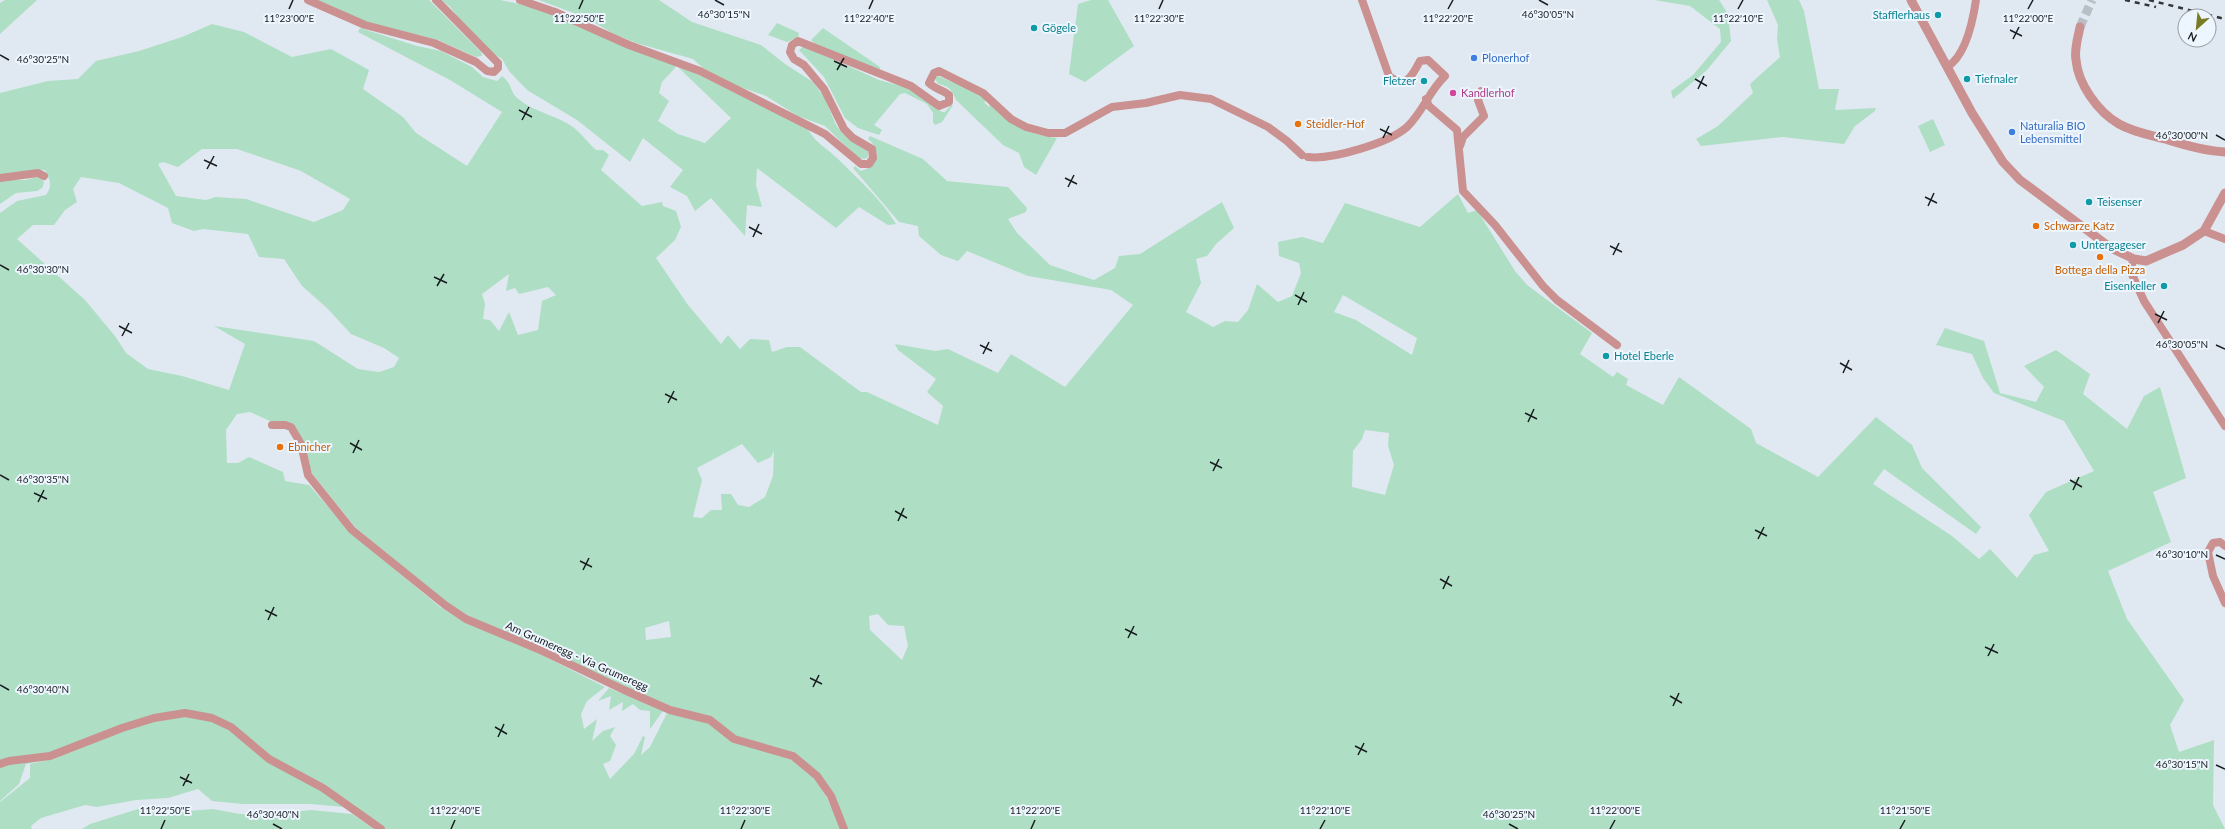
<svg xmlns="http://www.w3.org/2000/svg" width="2225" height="829" viewBox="0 0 2225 829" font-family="Lato,sans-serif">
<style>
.green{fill:#aedec4;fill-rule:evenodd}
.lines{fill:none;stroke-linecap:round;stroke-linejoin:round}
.tertiary-tunnel{stroke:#b8c0c7;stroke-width:9;stroke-dasharray:9 4.5;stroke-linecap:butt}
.minor{stroke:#ca9190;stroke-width:8}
.tertiary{stroke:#ca9190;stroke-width:9}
.rail{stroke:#32373a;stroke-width:2.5;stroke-dasharray:5 5;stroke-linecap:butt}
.ticks{fill:none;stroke:#191d20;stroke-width:1.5}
.culture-dot{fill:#0f9aa8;stroke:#edf6fe;stroke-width:1.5}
.shop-dot{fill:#3f7fe0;stroke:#edf6fe;stroke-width:1.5}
.hotel-dot{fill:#d1479c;stroke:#edf6fe;stroke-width:1.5}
.food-dot{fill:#e8710a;stroke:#edf6fe;stroke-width:1.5}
.labels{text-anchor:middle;stroke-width:4;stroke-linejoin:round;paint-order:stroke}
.culture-label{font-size:11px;fill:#0d838f;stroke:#edf6fe;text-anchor:start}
.shop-label{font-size:11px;fill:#366cbe;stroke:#edf6fe;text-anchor:start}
.hotel-label{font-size:11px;fill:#b23c85;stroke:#edf6fe;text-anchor:start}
.food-label{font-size:11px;fill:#c56008;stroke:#edf6fe;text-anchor:start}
.street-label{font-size:11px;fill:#191d20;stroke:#edf6fe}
.ticks-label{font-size:10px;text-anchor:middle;fill:#191d20;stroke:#edf6fe;stroke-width:4;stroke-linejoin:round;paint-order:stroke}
</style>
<rect width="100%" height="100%" fill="#e0e9f1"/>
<path class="green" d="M 5,0 L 37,0 L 0,34 L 0,3 Z
M 316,0 L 429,0 L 481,52 L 482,56 L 476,57 L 438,40 L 366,22 Z
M 442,0 C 461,0 482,0 500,0 C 558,10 620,42 675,64 L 675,68 L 662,82 L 659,93 L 669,101 L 658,121 L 678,134 L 705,143 L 731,118 L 679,68 L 679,65 L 808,129 C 815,143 828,149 838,159 C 858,179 882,200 896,224 L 888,225 L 859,207 L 836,228 L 757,168 L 756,185 L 762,207 L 747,205 L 745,236 L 711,198 L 695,211 L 687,196 L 670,187 L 683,170 L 643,138 L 630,162 L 577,120 L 527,90 L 509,71 L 502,59 L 494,54 L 465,26 L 451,8 Z
M 539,0 L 659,0 L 692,22 L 761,45 L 785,64 L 813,82 L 824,97 L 836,125 L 842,133 L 868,151 L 868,157 L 865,159 L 858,158 L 825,126 L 798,116 L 766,96 L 740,87 L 703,68 L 693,59 L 636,43 L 612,33 L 587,18 Z
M 1091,0 L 1108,0 L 1134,46 L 1085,82 L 1069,74 L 1078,4 Z
M 1654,0 L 1719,0 L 1728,14 L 1731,41 L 1707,70 L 1673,99 L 1671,91 L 1693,75 L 1721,42 L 1720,29 L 1690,6 Z
M 1767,0 L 1799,0 L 1804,11 L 1819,89 L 1839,89 L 1835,110 L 1876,108 L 1875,111 L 1855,126 L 1844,144 L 1783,137 L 1701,146 L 1696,139 L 1718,126 L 1753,93 L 1750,84 L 1780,57 L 1777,39 L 1778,25 Z
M 777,23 L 799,33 L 798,37 L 787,42 L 768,35 Z
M 212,24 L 244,32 L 292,57 L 331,49 L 369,70 L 363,89 L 403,117 L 416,133 L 467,166 L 502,112 L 450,80 L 358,32 L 360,28 L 417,46 L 441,51 L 472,67 L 483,77 L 497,81 L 502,76 C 511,83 510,89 515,96 C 530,111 553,114 570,125 C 581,132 587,142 596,150 L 603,150 L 609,155 L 601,170 L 642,206 L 662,202 L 663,206 L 676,211 L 681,227 L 675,240 L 656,258 L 688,305 L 721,344 L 728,335 L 740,349 L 750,339 L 769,340 L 772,352 L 787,347 L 800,347 L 861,392 L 867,392 L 938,425 L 943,406 L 927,392 L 936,379 L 898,350 L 895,344 L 935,351 L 948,349 L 998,373 L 1011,354 L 1065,387 L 1133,305 L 1111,290 L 1028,276 L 967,251 L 958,261 L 941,255 L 919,236 L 918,226 L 899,222 L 853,168 L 855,166 L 861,171 C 878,167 882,150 868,139 L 870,136 L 923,159 L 947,181 L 1008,187 L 1027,208 L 1026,212 L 1008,219 L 1017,233 L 1050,265 L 1094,280 L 1115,268 L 1119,256 L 1140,254 L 1222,202 L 1234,228 L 1216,244 L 1207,256 L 1196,259 L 1201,283 L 1186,312 L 1213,327 L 1225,321 L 1238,322 L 1248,310 L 1257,284 L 1278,302 L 1292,296 L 1301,273 L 1299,263 L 1279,256 L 1278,242 L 1302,237 L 1323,243 L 1345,203 L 1420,227 L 1458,194 L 1468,213 L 1477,210 L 1515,271 L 1527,285 L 1592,333 L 1580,354 L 1613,377 L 1617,372 L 1628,379 L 1626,385 L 1663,405 L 1679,377 L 1751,429 L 1756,443 L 1818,477 L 1876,417 L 1912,445 L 1922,468 L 1981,527 L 1976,534 L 1884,469 L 1873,484 L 1952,536 L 1979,559 L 1990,549 L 2017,578 L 2034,555 L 2049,551 L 2029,515 L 2046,492 L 2094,471 L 2064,421 L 1994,393 L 1983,378 L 1972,354 L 1936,345 L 1945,328 L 1984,341 L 2000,393 L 2036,402 L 2044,387 L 2024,366 L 2056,350 L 2090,374 L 2083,394 L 2127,429 L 2144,396 L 2160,387 L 2186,478 L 2153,492 L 2171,542 L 2108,571 L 2127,619 L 2184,700 L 2170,725 L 2179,752 L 2214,740 L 2213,805 L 2225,829 L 848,829 L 833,795 L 819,774 L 795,754 L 769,745 L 752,742 L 734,735 L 714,718 L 671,706 L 623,687 L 535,643 L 514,636 L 467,615 L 445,601 L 356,528 L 311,472 L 306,448 L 292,423 L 270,421 L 250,412 L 237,414 L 226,430 L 227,463 L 238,463 L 249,457 L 283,472 L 285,481 L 309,485 L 352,534 L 440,607 L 464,622 L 536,652 L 605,687 L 587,701 L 581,714 L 584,729 L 597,719 L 592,741 L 603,731 L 615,727 L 610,736 L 616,745 L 610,761 L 603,764 L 610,779 L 634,754 L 643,736 L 645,737 L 641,755 L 650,747 L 667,713 L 710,724 L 734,742 L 791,759 L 814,778 L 827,798 L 841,829 L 386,829 L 325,785 L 292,767 L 287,772 L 322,790 L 344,807 L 310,804 L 243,804 L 212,801 L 198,789 L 168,798 L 136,800 L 97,807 L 85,805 L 41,818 L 31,826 L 32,829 L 0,829 L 0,802 L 30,778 L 30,764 L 62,757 L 26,764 L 19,784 L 0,801 L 0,213 L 17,201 L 46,195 C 53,185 50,180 45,170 L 0,176 L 0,93 L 48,81 L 78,79 L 96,61 L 139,51 L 182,37 ZM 202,149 L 237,149 L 301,171 L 350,199 L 343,210 L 314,222 L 246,199 L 216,197 L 206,200 L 176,196 L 158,164 L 163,162 L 178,167 ZM 81,177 L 119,183 L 168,208 L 172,223 L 194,231 L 203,229 L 248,234 L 259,257 L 284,259 L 302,286 L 327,308 L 351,334 L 384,348 L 399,358 L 394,367 L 379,372 L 358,369 L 314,341 L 214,326 L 245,344 L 229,390 L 182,376 L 148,369 L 126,353 L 115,336 L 85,300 L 17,239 L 33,225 L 54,225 L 65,210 L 77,202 L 73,189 ZM 509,274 L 506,291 L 515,288 L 519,294 L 548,287 L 556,295 L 542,301 L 538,330 L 518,335 L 509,312 L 499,331 L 490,320 L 483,319 L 485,304 L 482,294 ZM 1343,295 L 1417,338 L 1412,355 L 1356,320 L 1334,312 ZM 1365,430 L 1389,433 L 1388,446 L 1394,465 L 1385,495 L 1352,487 L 1353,451 L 1362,439 ZM 742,444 L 758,463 L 771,457 L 774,451 L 773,476 L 765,497 L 749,507 L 738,505 L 731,494 L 721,494 L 722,510 L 711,510 L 702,518 L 693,517 L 702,480 L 697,468 ZM 878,614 L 888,625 L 904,626 L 908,646 L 902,660 L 870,630 L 869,616 ZM 669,621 L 671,637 L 646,640 L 645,628 Z
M 823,28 L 880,67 L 880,71 L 817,46 L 811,40 Z
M 804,46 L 879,80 L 908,88 L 942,112 L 945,112 L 951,105 L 953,105 L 942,122 L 935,125 L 933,122 L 933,113 L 927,104 L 905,93 L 900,94 L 874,125 L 882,130 L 879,135 L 858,128 L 845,118 L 824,77 L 799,50 Z
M 938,76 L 982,95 L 987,100 L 984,102 L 989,107 L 990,104 C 1008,125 1030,135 1057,138 L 1036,175 L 1024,167 L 1019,153 L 1003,145 L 956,100 C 952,90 949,86 938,84 L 935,78 Z
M 1933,119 L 1945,145 L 1930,152 L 1918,126 Z
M 37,177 L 42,178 L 44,183 L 42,188 L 37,191 L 16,193 L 0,204 L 0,180 L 25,180 Z
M 609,688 L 663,711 L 650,729 L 650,711 L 640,710 L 633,704 L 622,711 L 623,702 L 609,710 L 611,696 L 598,701 Z
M 138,809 L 176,812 L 213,809 L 240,814 L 267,815 L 311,810 L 352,814 L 374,829 L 82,829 L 90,824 Z"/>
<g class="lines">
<path class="tertiary-tunnel" d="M 2080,27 L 2092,0"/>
<path class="minor" d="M 308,0 L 365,25 L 434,43 L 476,62 L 487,71 L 494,72 L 498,68 L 498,63 L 436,0
M 520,0 L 555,12 L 629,45 L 700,71 L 825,134 L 861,164 L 869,164 L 873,158 L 872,149 L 853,138 L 844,129 L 824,89 L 804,65 L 794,59 L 790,52 L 792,45 L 798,41 L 911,86 L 939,106 L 949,102 L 949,95 C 943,90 935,89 929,83 L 934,73 L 939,71 L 983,93 L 1011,119 L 1026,127 L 1048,133 L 1065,133 L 1112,107 L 1146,103 L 1180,95 L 1211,99 L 1268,127 L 1287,141 L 1302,155
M 1947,67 C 1966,56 1973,20 1976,0
M 1426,99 L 1429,106 L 1457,130 L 1463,191 L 1495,225 L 1543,286 L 1557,300 L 1617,345
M 1460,146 L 1463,137 L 1484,116 L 1478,100 L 1481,91
M 1308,157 C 1331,160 1389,143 1407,127 C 1423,112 1429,91 1445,76 L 1428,60 L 1420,61 C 1412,75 1407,90 1389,76 L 1362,0
M 0,178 L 38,173 L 44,176
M 2204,231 L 2225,239
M 2134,259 L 2130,270 L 2144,301
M 2144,301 L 2225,426
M 272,425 L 285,425 L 291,427 L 301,444 L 308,475 L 352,530 L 445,605 L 466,619 L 538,649 L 624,690 L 670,710 L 710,720 L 734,739 L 793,756 L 817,776 L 831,796 L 844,829
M 2225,546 L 2220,542 L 2213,543 L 2208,552 L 2213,576 L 2225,603
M 0,764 L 9,761 L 50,756 L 122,728 L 154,718 L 185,713 L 212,718 L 231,727 L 269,759 L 323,788 L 381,829"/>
<path class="tertiary" d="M 1911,0 L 1972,113 L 2003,162 L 2020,180 L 2111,248 L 2134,259 L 2146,261 L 2183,245 L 2204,231 L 2225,193
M 2080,27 C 2078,38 2074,49 2076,60 C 2078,84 2098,112 2119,124 C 2133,132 2150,135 2165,139 C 2185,145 2204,151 2225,152"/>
<path class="rail" d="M 2125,0 L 2156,7
M 2149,0 L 2225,19"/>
</g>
<path class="ticks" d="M 715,0 L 724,5M 1539,0 L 1548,5M 289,9 L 293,0M 579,9 L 583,0M 869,9 L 873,0M 1159,9 L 1163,0M 1448,9 L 1453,0M 1738,9 L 1743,0M 2028,9 L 2033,0M 2010,30 L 2022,36M 2013,39 L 2019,27M 0,55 L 9,60M 834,61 L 847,67M 837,70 L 844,58M 1695,79 L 1707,86M 1698,89 L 1704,76M 519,110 L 532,117M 522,120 L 529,107M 1380,129 L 1392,135M 2216,135 L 2225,140M 1383,138 L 1389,126M 204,160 L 217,166M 207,169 L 214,156M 1065,178 L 1077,184M 1068,187 L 1074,175M 1925,197 L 1937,203M 1928,206 L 1934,193M 749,227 L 762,234M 753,237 L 759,224M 1610,246 L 1622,252M 1613,255 L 1619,243M 0,265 L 9,270M 434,277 L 447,283M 437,286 L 444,274M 1295,295 L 1307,302M 1298,305 L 1304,292M 2155,314 L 2167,320M 2158,323 L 2164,311M 119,326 L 132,333M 122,336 L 129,323M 980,345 L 992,351M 2216,345 L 2225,349M 983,354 L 989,342M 1840,363 L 1852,370M 1843,373 L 1849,360M 665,394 L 677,400M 668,403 L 674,391M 1525,413 L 1537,419M 1528,422 L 1534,409M 350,443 L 362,450M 353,453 L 359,440M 1210,462 L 1222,468M 1213,471 L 1219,459M 0,475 L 9,480M 2070,480 L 2082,487M 2073,490 L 2079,477M 34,493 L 47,499M 38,502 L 44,490M 895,511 L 907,518M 898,521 L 904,508M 1755,530 L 1767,536M 1758,539 L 1764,527M 2216,555 L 2225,559M 580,561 L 592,567M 583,570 L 589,558M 1440,579 L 1452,586M 1443,589 L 1449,576M 265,610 L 277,616M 268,620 L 274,607M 1125,629 L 1137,635M 1128,638 L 1134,626M 1985,647 L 1998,653M 1988,656 L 1994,644M 810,678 L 822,684M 0,685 L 9,690M 813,687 L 819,675M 1670,696 L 1682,703M 1673,706 L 1679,693M 495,727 L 507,734M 498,737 L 504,724M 1355,746 L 1367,752M 1358,755 L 1364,743M 2216,765 L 2225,769M 180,777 L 192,783M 183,786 L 189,774M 273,824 L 282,829M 1509,824 L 1518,829M 161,829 L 165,820M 451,829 L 455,820M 741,829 L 745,820M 1031,829 L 1035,820M 1320,829 L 1325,820M 1610,829 L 1615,820M 1900,829 L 1905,820"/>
<g class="culture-dot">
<circle cx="1938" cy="15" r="4"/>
<circle cx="1034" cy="28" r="4"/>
<circle cx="1967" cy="79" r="4"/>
<circle cx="1424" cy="81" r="4"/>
<circle cx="2089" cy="202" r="4"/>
<circle cx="2073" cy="245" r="4"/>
<circle cx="2164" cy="286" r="4"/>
<circle cx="1606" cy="356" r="4"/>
</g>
<g class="shop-dot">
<circle cx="1474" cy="58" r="4"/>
<circle cx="2012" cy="132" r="4"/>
</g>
<circle class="hotel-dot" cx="1453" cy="93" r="4"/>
<g class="food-dot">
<circle cx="1298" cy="124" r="4"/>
<circle cx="2036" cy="226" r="4"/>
<circle cx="2100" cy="257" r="4"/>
<circle cx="280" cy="447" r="4"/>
</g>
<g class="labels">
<g class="culture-label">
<text x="1930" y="19" text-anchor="end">Stafflerhaus</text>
<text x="1042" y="32">Gögele</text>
<text x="1975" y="83">Tiefnaler</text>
<text x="1416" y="85" text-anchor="end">Fletzer</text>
<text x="2097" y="206">Teisenser</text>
<text x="2081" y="249">Untergageser</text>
<text x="2156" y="290" text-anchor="end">Eisenkeller</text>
<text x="1614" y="360">Hotel Eberle</text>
</g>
<g class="shop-label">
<text x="1482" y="62">Plonerhof</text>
<text x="2020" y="130">Naturalia BIO<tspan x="2020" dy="13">Lebensmittel</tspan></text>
</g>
<g class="hotel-label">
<text x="1461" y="97">Kandlerhof</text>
</g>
<g class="food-label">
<text x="1306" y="128">Steidler-Hof</text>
<text x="2044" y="230">Schwarze Katz</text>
<text x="2100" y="274" text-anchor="middle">Bottega della Pizza</text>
<text x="288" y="451">Ebnicher</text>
</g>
<g class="street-label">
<text transform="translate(577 656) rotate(24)" y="4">Am Grumeregg - Via Grumeregg</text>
</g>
</g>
<g class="ticks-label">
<text x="724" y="18">46°30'15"N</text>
<text x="1548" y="18">46°30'05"N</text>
<text x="289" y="22">11°23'00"E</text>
<text x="579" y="22">11°22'50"E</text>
<text x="869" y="22">11°22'40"E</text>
<text x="1159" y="22">11°22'30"E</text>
<text x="1448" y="22">11°22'20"E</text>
<text x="1738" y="22">11°22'10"E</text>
<text x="2028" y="22">11°22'00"E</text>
<text x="43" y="63">46°30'25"N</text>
<text x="2182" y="139">46°30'00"N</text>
<text x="43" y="273">46°30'30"N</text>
<text x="2182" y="348">46°30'05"N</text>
<text x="43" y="483">46°30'35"N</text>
<text x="2182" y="558">46°30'10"N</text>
<text x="43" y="693">46°30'40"N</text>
<text x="2182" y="768">46°30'15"N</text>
<text x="165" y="814">11°22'50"E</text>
<text x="455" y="814">11°22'40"E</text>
<text x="745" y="814">11°22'30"E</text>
<text x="1035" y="814">11°22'20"E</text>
<text x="1325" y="814">11°22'10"E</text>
<text x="1615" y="814">11°22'00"E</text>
<text x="1905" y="814">11°21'50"E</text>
<text x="273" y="818">46°30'40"N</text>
<text x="1509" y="818">46°30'25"N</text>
</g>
<g transform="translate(2197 28) rotate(207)"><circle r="19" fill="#edf6fe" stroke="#989fa5"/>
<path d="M0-3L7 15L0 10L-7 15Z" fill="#797c25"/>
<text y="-6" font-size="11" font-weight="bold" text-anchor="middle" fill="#191d20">N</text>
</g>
</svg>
